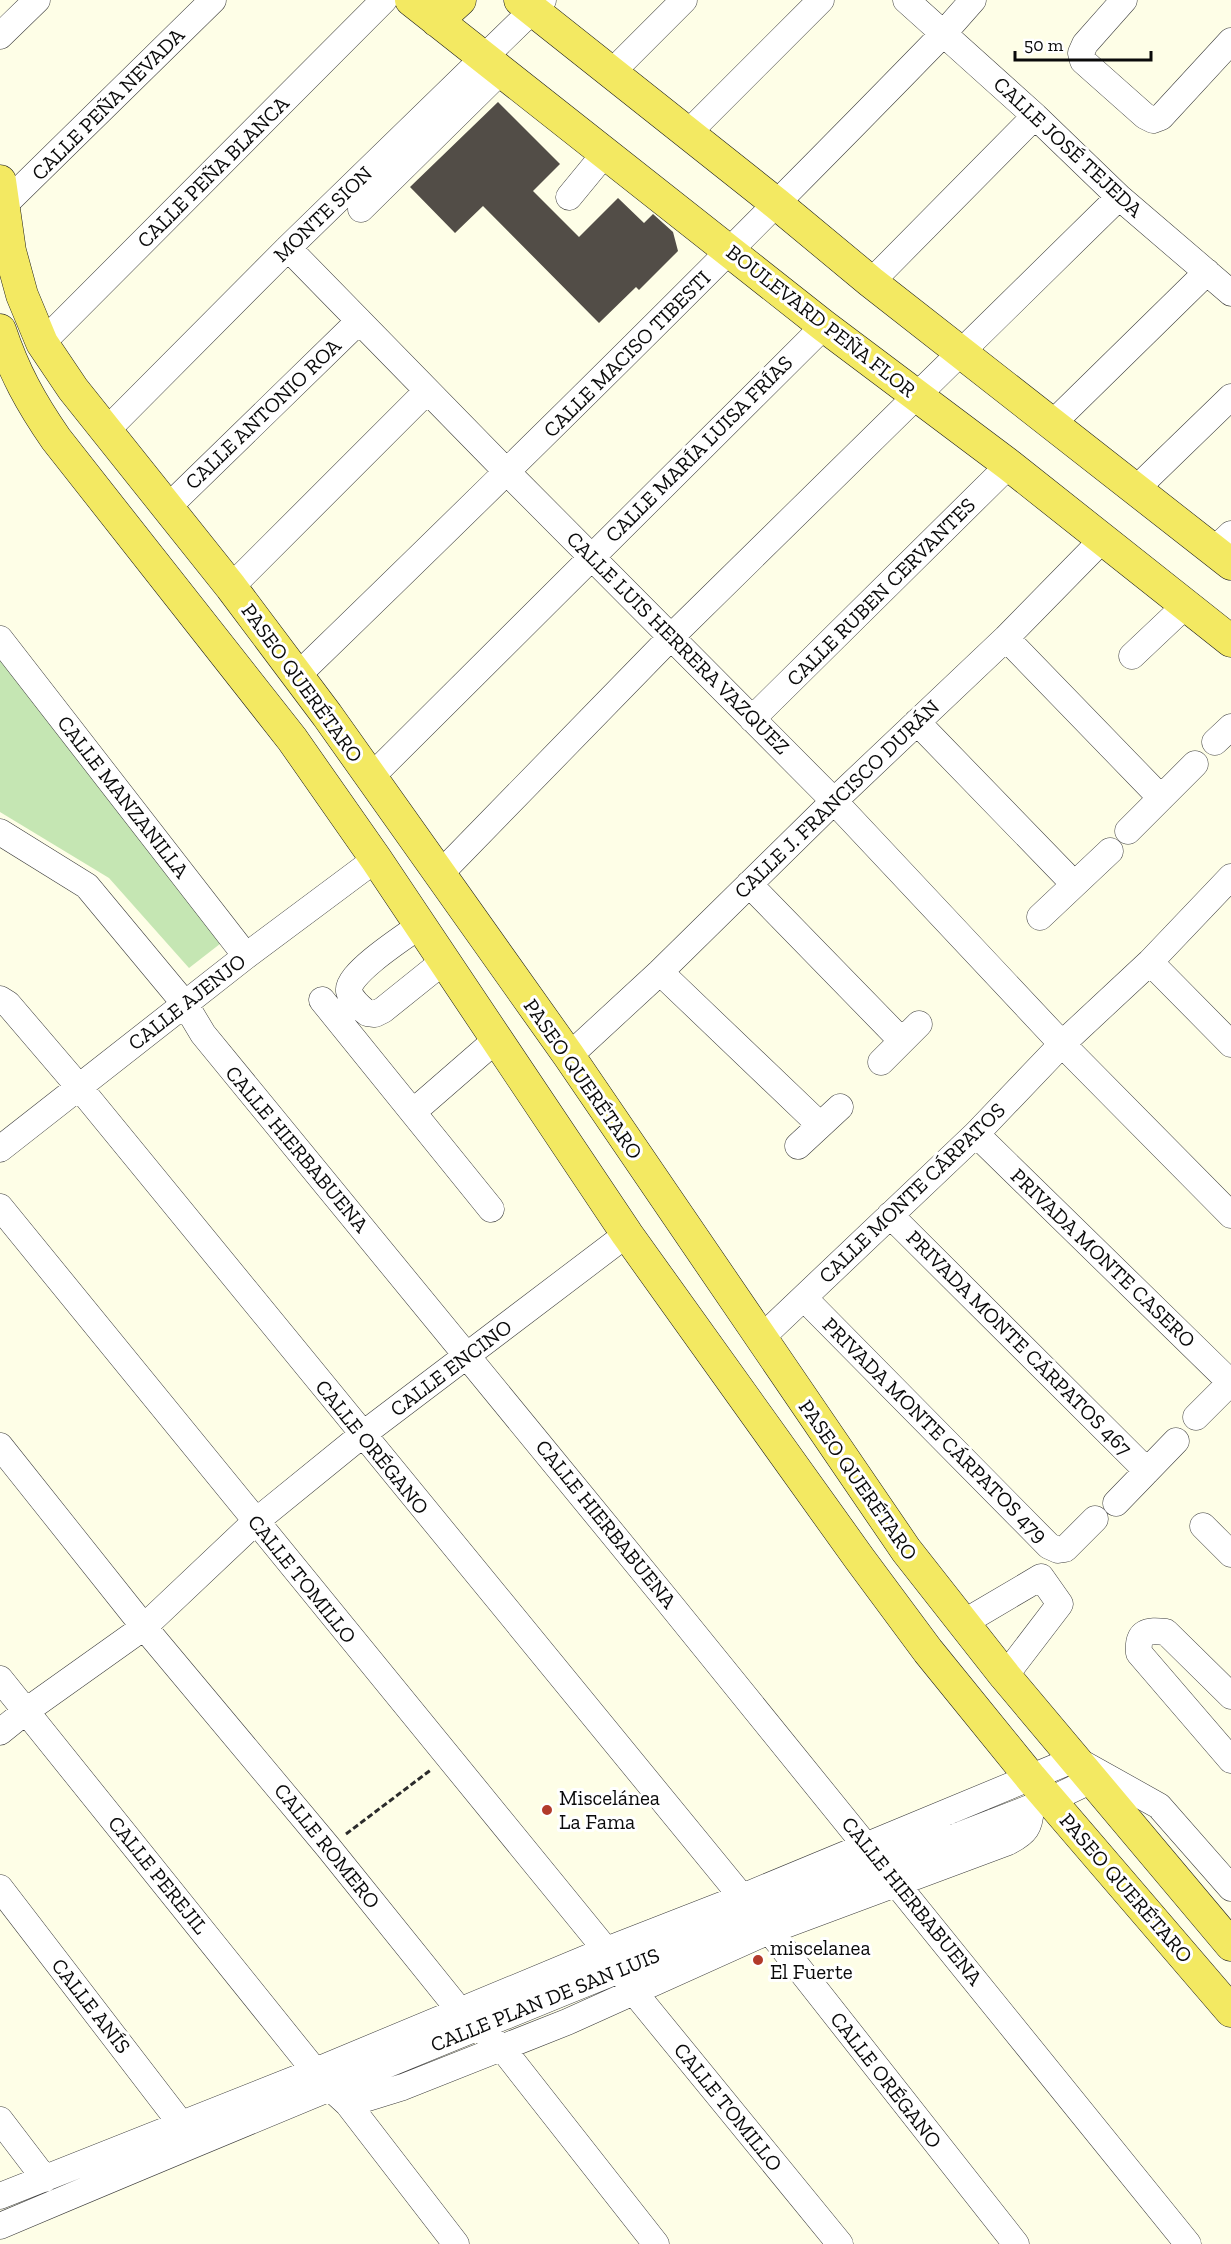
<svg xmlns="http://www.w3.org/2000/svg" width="1231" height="2244" viewBox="0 0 1231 2244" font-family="'Zilla Slab',serif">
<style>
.green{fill:#c5e6b3}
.building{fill:#524d47}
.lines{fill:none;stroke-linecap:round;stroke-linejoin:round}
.minor-casing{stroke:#3d3d3d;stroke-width:27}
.major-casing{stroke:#1b1b1b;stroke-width:33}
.path{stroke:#2c2c2c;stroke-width:3;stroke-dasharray:6 3;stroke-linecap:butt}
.minor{stroke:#fff;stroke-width:26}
.major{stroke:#f3e962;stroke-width:32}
.poi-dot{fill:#b23a29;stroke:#fff;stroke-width:2}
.labels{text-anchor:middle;stroke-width:6;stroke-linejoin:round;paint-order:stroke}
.street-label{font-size:21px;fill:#0a0a0a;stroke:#fff}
.poi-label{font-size:21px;fill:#0a0a0a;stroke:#fff;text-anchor:start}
</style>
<rect width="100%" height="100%" fill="#fefee7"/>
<path class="green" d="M 0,659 L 225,940 L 189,968 L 109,878 L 0,812 Z"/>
<path class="building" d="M 498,102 L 560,164 L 533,191 L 579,237 L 618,198 L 644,223 L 653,214 L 673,232 L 678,251 L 639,290 L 636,287 L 599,323 L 483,206 L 455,233 L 410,187 Z"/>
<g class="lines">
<g class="minor-casing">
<path id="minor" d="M 906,0 L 1035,116 L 1119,197 L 1231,293
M 1124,0 L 1085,44 L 1081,53 L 1083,61 L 1145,116 L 1153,120 L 1161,117 L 1231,41
M 0,36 L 37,0
M 611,73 L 684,0
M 688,133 L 821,0
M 569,197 L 606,152
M 2,207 L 213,0
M 361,209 L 500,72
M 288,248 L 507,472 L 834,801 L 1062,1044 L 1231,1215
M 871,282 L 1035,116
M 42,343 L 384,0
M 1052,424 L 1207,272
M 106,431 L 288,248 L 543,0
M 1136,489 L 1231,397
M 168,507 L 359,321
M 1214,550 L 1231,534
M 231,587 L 427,391
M 1006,638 L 1161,798
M 0,639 L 246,956
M 1132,656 L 1186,605
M 298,675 C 516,464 732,251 943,34 L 973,0
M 752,719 L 1009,465
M 917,722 L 1074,884
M 1215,742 L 1231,727
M 371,777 L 824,326
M 1128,831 L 1195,764
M 0,832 L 87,886 L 185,1004 L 203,1034 C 534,1435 862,1839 1188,2244
M 439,875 L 671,637 L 1119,197
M 749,884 L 901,1040
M 1040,917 L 1110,851
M 421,925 C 407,935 346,974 349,991 C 351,1000 361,1008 367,1013 L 375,1014 L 383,1010 L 444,961
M 1150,962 L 1231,1044
M 660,972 L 820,1125
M 0,999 L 8,1004 L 79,1087 L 742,1897
M 322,1000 L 491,1209
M 569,1056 L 660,972 L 834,801 L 1006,638 L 1103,539
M 881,1062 L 919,1024
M 413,1112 L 497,1039
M 976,1134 L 1231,1383
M 798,1146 L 840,1107
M 0,1149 L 246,956 L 376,859
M 0,1207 L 606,1950
M 890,1215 L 1147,1471
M 804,1298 L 1049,1546 L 1058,1550 L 1065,1549 L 1095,1519
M 760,1339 L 976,1134 L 1062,1044 L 1150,962 L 1231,877
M 1196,1417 L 1231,1382
M 0,1446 L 144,1627 L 328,1847 L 460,2011 L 502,2048 L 656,2244
M 1116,1503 L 1176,1441
M 1203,1526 L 1231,1554
M 963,1623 L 1041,1577 L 1060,1604 L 1005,1676
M 0,1679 L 315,2071
M 1231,1696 L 1166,1632 C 1147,1630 1137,1631 1139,1653 L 1231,1760
M 0,1732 L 26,1711 L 144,1627 L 255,1522 L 362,1435 L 627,1234
M 0,1888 L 182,2125
M 760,1919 L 1016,2244
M 626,1979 L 634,1992 L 840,2244
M 336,2093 L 348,2104 L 456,2244
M 348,2104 L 403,2087 L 567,2022 L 769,1931 L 1008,1842 C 1026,1833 1030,1827 1031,1808
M 0,2120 L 45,2179
M 0,2196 L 315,2071 L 606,1950 L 742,1897 L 1075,1759 L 1159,1806 L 1231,1888
M 0,2226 C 348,2079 697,1936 1050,1800 L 1092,1780"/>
</g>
<g class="major-casing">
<path id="major" d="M 411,0 L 824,326 L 1009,465 L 1231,641
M 520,0 L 777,204 L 871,282 L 1231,564
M 437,21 L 460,0
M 0,181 L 10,251 L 22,295 L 42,343 L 73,389 L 231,587 L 327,715 L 569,1056 L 906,1550 L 1005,1676 L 1231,1945
M 0,330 C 14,372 31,403 56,439 L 292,739 L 376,859 L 627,1234 L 859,1558 L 928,1651 L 1031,1778 L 1231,2011"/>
</g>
<path class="path" d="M 346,1834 L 432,1769"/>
<use href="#minor" class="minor"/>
<use href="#major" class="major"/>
</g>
<g class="poi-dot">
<circle cx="547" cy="1810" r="6"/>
<circle cx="758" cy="1960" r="6"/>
</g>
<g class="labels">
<g class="street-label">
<text transform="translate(108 104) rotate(-45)" y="7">CALLE PEÑA NEVADA</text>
<text transform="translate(1068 147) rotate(43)" y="7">CALLE JOSÉ TEJEDA</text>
<text transform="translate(213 172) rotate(-45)" y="7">CALLE PEÑA BLANCA</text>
<text transform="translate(323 214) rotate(-44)" y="7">MONTE SION</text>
<text transform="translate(821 321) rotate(38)" y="7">BOULEVARD PEÑA FLOR</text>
<text transform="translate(627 354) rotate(-45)" y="7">CALLE MACISO TIBESTI</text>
<text transform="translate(263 414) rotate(-44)" y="7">CALLE ANTONIO ROA</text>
<text transform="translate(699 449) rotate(-45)" y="7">CALLE MARÍA LUISA FRÍAS</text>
<text transform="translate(881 592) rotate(-45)" y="7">CALLE RUBEN CERVANTES</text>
<text transform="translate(678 643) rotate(45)" y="7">CALLE LUIS HERRERA VAZQUEZ</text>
<text transform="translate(302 683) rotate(54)" y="7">PASEO QUERÉTARO</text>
<text transform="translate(123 797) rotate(52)" y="7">CALLE MANZANILLA</text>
<text transform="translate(837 799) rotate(-44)" y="7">CALLE J. FRANCISCO DURÁN</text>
<text transform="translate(187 1002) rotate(-38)" y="7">CALLE AJENJO</text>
<text transform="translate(583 1079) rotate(55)" y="7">PASEO QUERÉTARO</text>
<text transform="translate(297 1149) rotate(50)" y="7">CALLE HIERBABUENA</text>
<text transform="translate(912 1193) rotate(-44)" y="7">CALLE MONTE CÁRPATOS</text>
<text transform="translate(1103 1258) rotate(44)" y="7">PRIVADA MONTE CASERO</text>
<text transform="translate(1019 1343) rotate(45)" y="7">PRIVADA MONTE CÁRPATOS 467</text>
<text transform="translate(451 1368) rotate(-37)" y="7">CALLE ENCINO</text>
<text transform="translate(935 1430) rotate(45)" y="7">PRIVADA MONTE CÁRPATOS 479</text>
<text transform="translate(372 1447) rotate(51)" y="7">CALLE ORÉGANO</text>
<text transform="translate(858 1480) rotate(55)" y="7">PASEO QUERÉTARO</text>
<text transform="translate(606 1524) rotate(51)" y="7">CALLE HIERBABUENA</text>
<text transform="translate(302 1579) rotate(51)" y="7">CALLE TOMILLO</text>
<text transform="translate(327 1846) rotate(51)" y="7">CALLE ROMERO</text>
<text transform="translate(158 1875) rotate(51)" y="7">CALLE PEREJIL</text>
<text transform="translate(1126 1888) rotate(49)" y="7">PASEO QUERÉTARO</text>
<text transform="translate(912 1901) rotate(51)" y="7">CALLE HIERBABUENA</text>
<text transform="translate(545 2000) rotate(-22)" y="7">CALLE PLAN DE SAN LUIS</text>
<text transform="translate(91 2006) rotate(52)" y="7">CALLE ANÍS</text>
<text transform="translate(886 2080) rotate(52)" y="7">CALLE ORÉGANO</text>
<text transform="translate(728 2107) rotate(51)" y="7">CALLE TOMILLO</text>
</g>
<g class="poi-label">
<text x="559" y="1805">Miscelánea<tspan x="559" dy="24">La Fama</tspan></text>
<text x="770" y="1955">miscelanea<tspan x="770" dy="24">El Fuerte</tspan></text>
</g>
</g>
<path d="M1015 51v9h136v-9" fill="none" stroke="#0a0a0a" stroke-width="3"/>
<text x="1024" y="51" font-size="18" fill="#0a0a0a" stroke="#ffffff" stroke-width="4.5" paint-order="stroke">50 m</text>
</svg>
